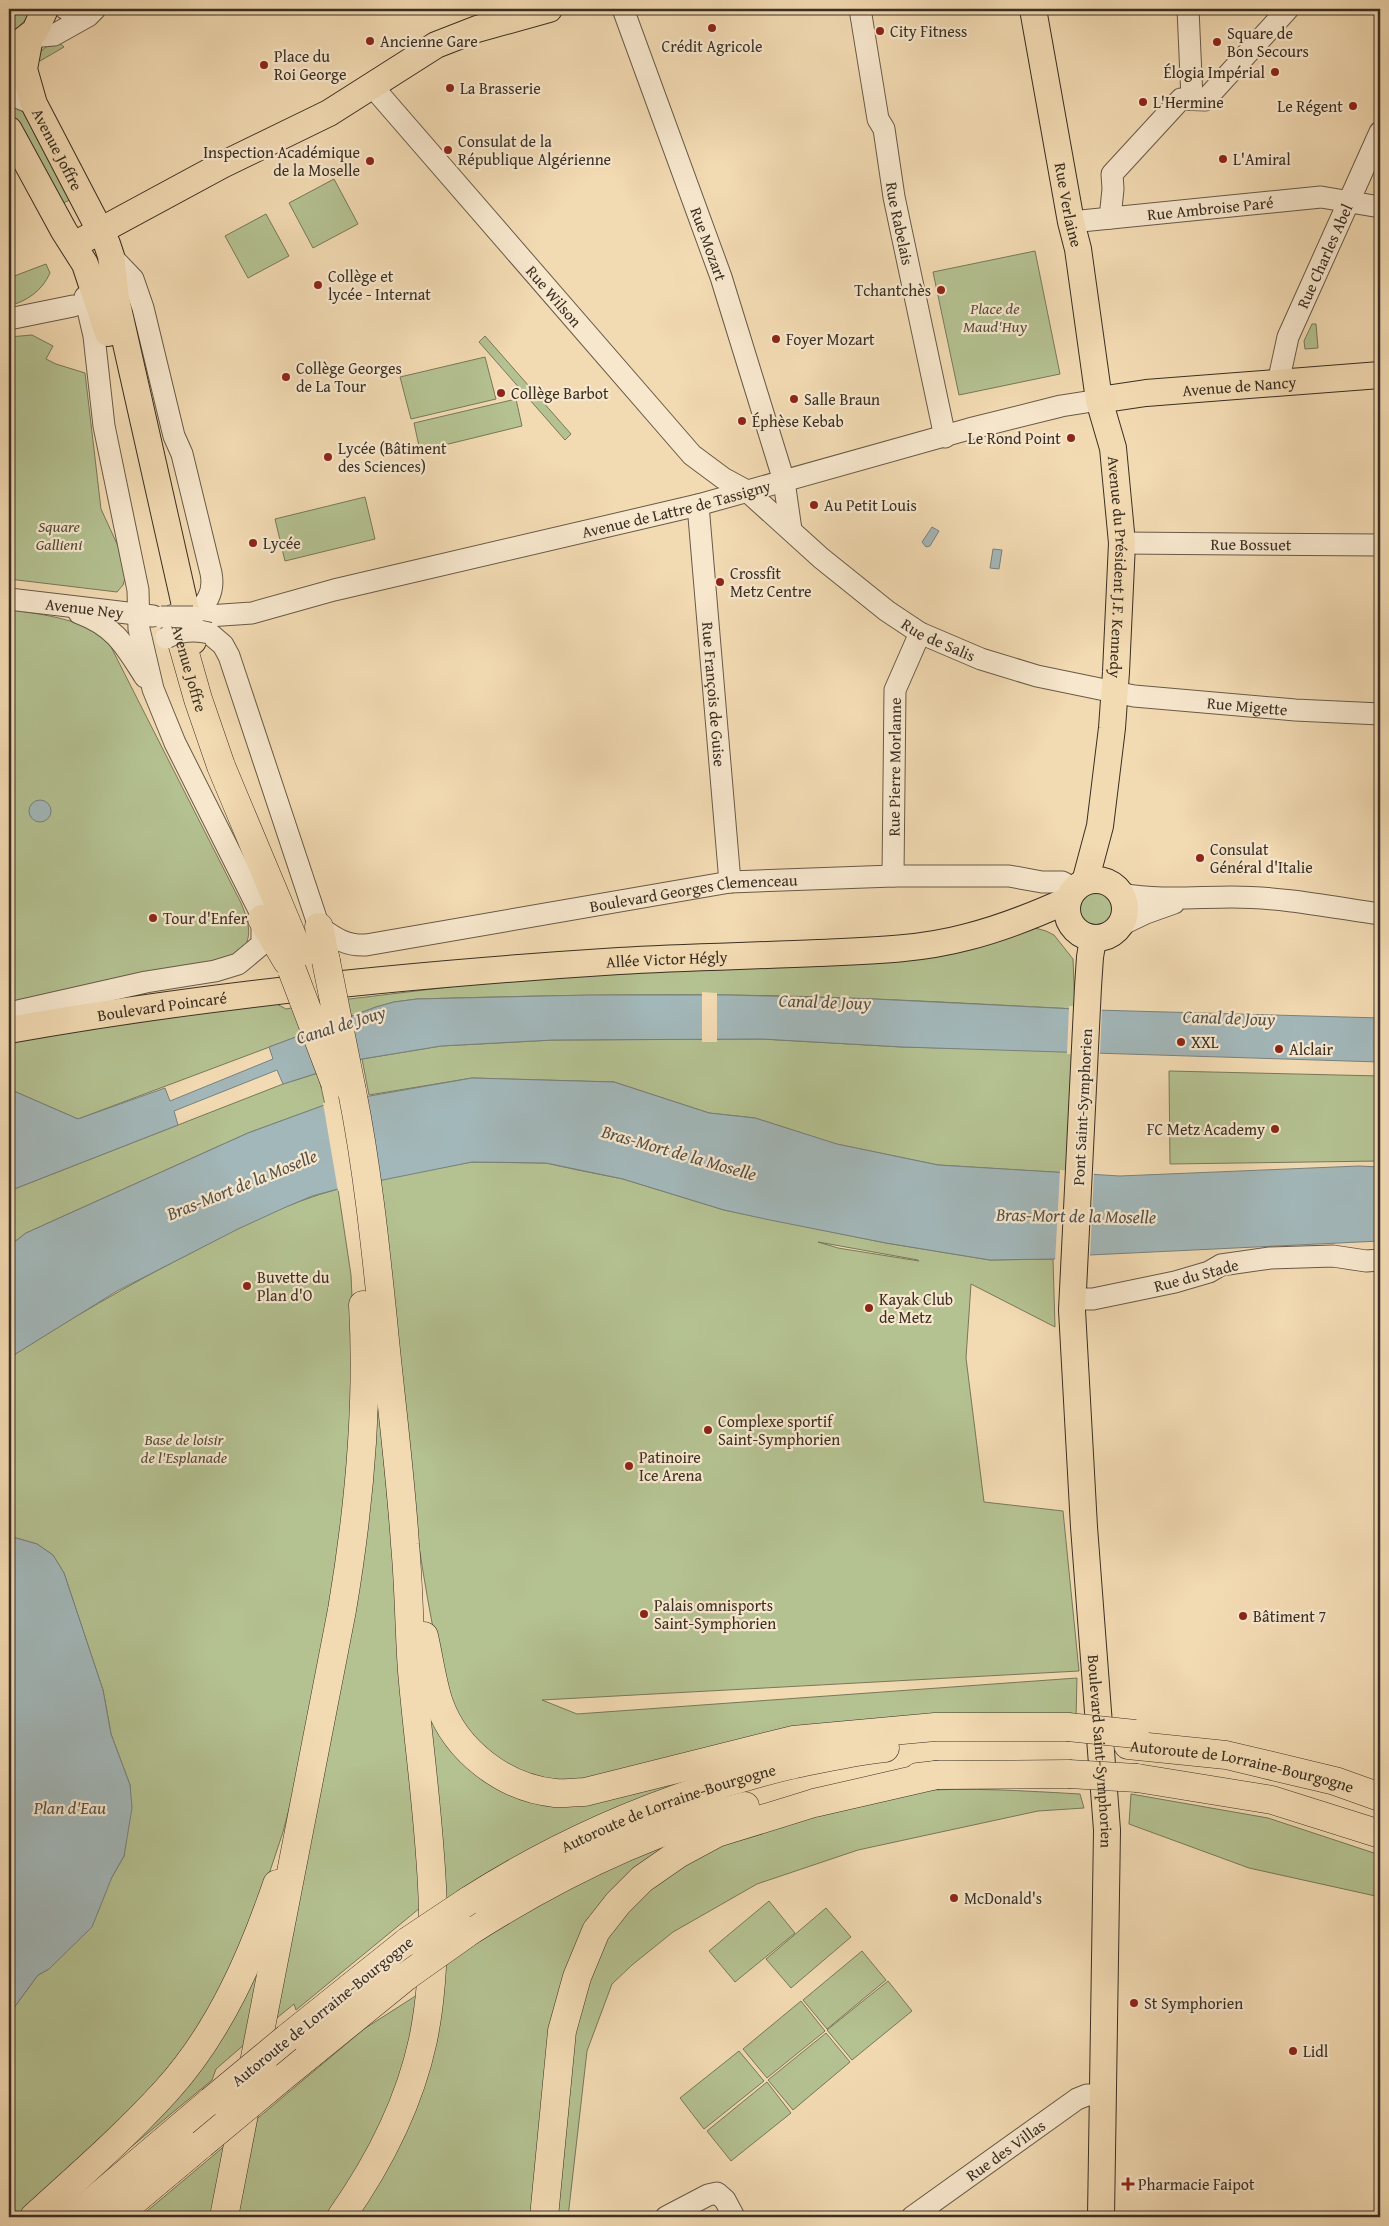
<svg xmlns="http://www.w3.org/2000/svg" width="1389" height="2226" viewBox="0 0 1389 2226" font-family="'Gentium Book Plus',serif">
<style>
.green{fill:#b4c191;stroke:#77785a;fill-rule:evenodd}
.water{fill:#a2b7b9;stroke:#78817d}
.pier{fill:#f2dab2}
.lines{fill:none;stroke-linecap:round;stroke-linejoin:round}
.minor-casing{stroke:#685a47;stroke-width:23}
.major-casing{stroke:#3a2f23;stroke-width:28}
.highway-casing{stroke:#3a2f23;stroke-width:29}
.minor{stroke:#f7e7cd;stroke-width:21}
.major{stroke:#f2dab2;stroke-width:26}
.highway{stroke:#f2dab2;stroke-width:28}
.minor-bridge-casing{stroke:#685a47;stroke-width:23;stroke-linecap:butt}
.highway-bridge-casing{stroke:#3a2f23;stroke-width:29;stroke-linecap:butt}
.minor-bridge{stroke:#f7e7cd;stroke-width:21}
.highway-bridge{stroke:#f2dab2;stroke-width:28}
.poi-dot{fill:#8f2418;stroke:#f7e7cd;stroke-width:2}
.labels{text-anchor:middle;stroke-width:4.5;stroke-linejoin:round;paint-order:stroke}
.poi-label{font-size:16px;fill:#3a2f23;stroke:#f7e7cd;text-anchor:start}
.street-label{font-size:16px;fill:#3a2f23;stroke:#f7e7cd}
.park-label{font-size:16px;font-style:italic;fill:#524c39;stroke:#f7e7cd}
.water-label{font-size:18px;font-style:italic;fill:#545148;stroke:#f7e7cd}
</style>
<rect width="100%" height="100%" fill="#f2dab2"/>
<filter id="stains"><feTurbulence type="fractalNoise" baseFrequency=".004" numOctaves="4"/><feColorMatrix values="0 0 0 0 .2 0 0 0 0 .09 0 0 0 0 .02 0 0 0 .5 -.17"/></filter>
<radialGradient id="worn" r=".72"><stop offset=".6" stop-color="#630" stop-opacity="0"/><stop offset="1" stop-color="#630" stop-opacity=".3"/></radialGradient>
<path class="green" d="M 13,9 L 31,9 C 26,21 20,27 9,33 L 9,13 Z
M 56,40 L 64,47 L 40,61 L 38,57 L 42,50 Z
M 17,103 L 21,106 L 72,199 L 61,204 L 12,116 Z
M 334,179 L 358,224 L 313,248 L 289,203 Z
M 266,214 L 289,256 L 248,278 L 225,236 Z
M 1035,251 L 1060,374 L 959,395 L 933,272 Z
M 46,264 L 50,273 C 42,291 27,301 9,306 L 9,278 Z
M 1312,324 L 1316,324 L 1318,348 L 1305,349 L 1304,341 Z
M 32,335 L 53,346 L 46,359 L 56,364 L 85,373 L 101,509 L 118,546 L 125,578 L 123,585 L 117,592 L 9,579 L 9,337 Z
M 485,336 L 571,434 L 565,440 L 479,342 Z
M 485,357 L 496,399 L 411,419 L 400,377 Z
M 516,399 L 522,426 L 420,451 L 414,423 Z
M 365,497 L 375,539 L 285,561 L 275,519 Z
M 9,609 C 45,616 86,617 111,647 L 241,903 C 252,929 253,942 232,963 L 9,1017 Z
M1080 909a17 17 0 1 1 34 0a17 17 0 1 1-34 0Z
M 1017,923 L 1046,931 L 1054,935 L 1073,959 L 1075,1009 C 959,1003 843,996 727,995 C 624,994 521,996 417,999 L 394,1002 L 376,1007 L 78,1119 L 9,1089 L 9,1038 L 275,1003 L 286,1009 L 316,1003 L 707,956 Z
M 762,1039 L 902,1047 L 1073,1051 L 1068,1173 L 938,1165 L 836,1144 L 755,1118 L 709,1113 L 614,1082 L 472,1078 L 369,1095 L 362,1059 L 441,1046 L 553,1040 Z
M 1169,1071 L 1380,1076 L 1380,1161 L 1170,1164 Z
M 318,1073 L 325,1105 L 248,1133 L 26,1233 L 9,1246 L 9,1191 L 283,1084 Z
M 472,1162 L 546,1163 L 578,1170 L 623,1179 L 724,1210 L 886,1243 L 990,1260 L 1053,1259 L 1055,1327 L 971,1284 L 966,1358 L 984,1502 L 1063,1511 L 1079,1671 L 542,1700 L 577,1714 L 1077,1678 L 1076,1718 C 976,1716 876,1720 777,1737 C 717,1747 658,1764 599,1780 L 601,1797 L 674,1775 L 691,1838 C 665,1854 636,1871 615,1894 C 559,1955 551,2048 547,2127 L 558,2127 C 565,2060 571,1989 606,1930 C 623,1901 659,1876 688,1860 C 716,1844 743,1829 773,1818 C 787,1813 803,1811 817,1807 C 849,1800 881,1792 914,1791 C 969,1787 1025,1791 1080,1794 L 1084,1808 L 1038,1811 L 858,1850 L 757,1884 L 673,1932 L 632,1965 L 612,1984 L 587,2051 L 568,2217 L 140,2217 L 364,2029 L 442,1979 L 440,1877 L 420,1656 L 439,1659 C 407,1501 392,1339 378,1179 ZM 818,1242 L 918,1260 L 919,1261 L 838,1248 Z
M 338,1189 L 351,1275 L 355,1365 L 345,1529 L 300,1767 L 283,1832 L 242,1955 L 169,2073 L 21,2217 L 9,2217 L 9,2024 L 14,2017 L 13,2009 L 38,1975 L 49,1969 L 112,1877 L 124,1856 L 130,1785 L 111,1734 L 103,1690 L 64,1573 L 53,1555 L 37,1544 L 9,1536 L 9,1358 C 68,1320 128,1285 191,1253 C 238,1228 286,1203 338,1189 Z
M 378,1398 L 426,1903 L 296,2010 L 294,2004 L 267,2026 Z
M 1131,1794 L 1268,1818 L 1380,1855 L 1380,1897 L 1249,1868 L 1129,1824 Z
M 275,1898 L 253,2037 L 216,2069 L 212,2080 L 125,2152 L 174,2091 Z
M 769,1901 L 795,1933 L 735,1982 L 709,1951 Z
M 826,1908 L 851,1937 L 791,1988 L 766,1959 Z
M 862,1951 L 886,1980 L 827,2029 L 803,2000 Z
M 888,1981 L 912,2011 L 852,2060 L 827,2030 Z
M 801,2001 L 825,2031 L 767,2078 L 743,2049 Z
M 826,2033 L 850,2062 L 793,2110 L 768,2080 Z
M 739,2051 L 764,2081 L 704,2129 L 680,2098 Z
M 767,2082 L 791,2113 L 731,2161 L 707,2131 Z"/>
<path class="water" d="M 932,527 L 939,531 L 930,546 L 926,547 L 922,542 Z
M 993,549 L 1002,550 L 999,569 L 990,568 Z
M29 811a11 11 0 1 1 22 0a11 11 0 1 1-22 0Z
M 588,995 L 728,995 L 874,999 L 1095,1010 L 1380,1018 L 1380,1062 L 902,1047 L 762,1039 L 553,1040 L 441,1046 L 362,1059 L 283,1084 L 277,1070 L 174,1111 L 178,1125 L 9,1191 L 9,1089 L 78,1119 L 165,1088 L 170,1101 L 273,1059 L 269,1047 L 376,1007 L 394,1002 L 417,999 Z
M 472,1078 L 614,1082 L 709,1113 L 755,1118 L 837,1144 L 938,1165 L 1120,1176 L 1359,1166 L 1380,1167 L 1380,1241 L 1090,1255 L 1053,1259 L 990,1260 L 886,1243 L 770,1220 L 724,1210 L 623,1179 L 546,1163 L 472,1162 L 338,1189 L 312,1196 L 286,1207 L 238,1229 L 117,1291 L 9,1358 L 9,1246 L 26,1233 L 248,1133 L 330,1103 Z
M 9,1536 L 37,1544 L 53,1555 L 64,1573 L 103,1690 L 111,1734 L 130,1785 L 132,1808 L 124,1856 L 112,1877 L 92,1927 L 49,1969 L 38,1975 L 13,2009 L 14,2017 L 9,2024 Z"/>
<path class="pier" d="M 702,992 L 717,993 L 717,1042 L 702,1042 Z
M 1069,1006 L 1102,1007 L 1100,1055 L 1067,1054 Z
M 361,1095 L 376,1182 L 338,1191 L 323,1103 Z
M 1060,1170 L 1094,1172 L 1090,1258 L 1055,1262 Z"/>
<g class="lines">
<g class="minor-casing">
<g id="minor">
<path d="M 66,9 L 81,9"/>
<path id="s1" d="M 623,9 L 721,277 L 784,481 L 791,530"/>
<path id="s2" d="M 860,9 L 878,119 L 884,129 L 894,197 L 945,437"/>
<path d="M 1188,9 L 1192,99"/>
<path d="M 30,37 L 54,35 L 88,16 L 95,9"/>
<path id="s3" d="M 372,86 L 692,455 L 723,478 L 747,491 L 821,558 L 887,611 L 920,633 L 981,659 L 1037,676 L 1134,696 L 1295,710 L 1380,714"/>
<path d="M 9,94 L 34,104"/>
<path d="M 1110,218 L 1113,189 L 1112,174 L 1181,99 L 1205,100 L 1288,9"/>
<path id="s4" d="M 1071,222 L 1321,197 L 1380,207"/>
<path d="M 111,256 L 133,279 L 143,308 L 174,436 L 182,454 L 211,573 C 215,593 206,604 193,617"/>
<path d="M 9,319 L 73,306"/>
<path id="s5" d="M 1278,383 L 1288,337 L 1380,132"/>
<path id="s6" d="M 698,505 L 730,882"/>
<path id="s7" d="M 1122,543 L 1380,545"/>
<path id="s8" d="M 9,599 L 153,616"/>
<path d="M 79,613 C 116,627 125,646 145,677"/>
<path id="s9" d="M 193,617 L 252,613 L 334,590 L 698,505 L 969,429 L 1061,406 L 1099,400"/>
<path id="s10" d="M 209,633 L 223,645 L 229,656 L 319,927 C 335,938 346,946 366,945 L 730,882 L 893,876 L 1009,876 L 1042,882 L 1062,882 L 1075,889"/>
<path id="s11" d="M 893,876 L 895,690 L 920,633"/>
<path d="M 1122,894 C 1159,901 1195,897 1232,897 C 1282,897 1331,907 1380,914"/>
<path d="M 1121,925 L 1146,913 L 1174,903"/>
<path d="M 9,1013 L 146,982 L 215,971 L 238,964 L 262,944 L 262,919 L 258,908 L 175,743 L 153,689 L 139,629 L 138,590 L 104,426 L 94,336 L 85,297"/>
<path d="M 1073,1299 L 1093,1299 L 1175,1282 L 1209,1272 L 1221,1265 L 1270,1258 L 1333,1256 L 1366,1261 L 1380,1260"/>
<path d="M 666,2217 L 708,2195 L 717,2193 L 725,2200 L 734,2217"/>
<path id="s12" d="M 912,2217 L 1077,2099 L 1087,2095 L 1103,2095"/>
</g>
</g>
<g class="major-casing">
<g id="major">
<path id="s13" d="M 1033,9 L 1071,222 L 1078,249 L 1099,400 L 1113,448 L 1122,543 L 1116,672 L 1112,728 L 1100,826 L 1085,882"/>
<path id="s14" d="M 30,37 L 24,69 L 34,104 L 107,244 L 111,256 L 116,299 L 193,641"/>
<path d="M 17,45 L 35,31 L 45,9"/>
<path d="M 9,130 L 64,231 L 85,264 L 108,333"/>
<path d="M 74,245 L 222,165 L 329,113 L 436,45 L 477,29 L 549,9"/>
<path id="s15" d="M 1099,400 L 1146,393 L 1380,375"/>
<circle cx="1096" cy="909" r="29"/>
<path id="s16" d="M 1093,939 L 1090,957 L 1088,987 L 1072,1310 L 1084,1527 L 1107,1830 L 1101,2217"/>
<path id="s17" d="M 9,1030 C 210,994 415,974 619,961 C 685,957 751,956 818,953 C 867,951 919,950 967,937 C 1003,928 1035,915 1068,900"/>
</g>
</g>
<g class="highway-casing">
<g id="highway">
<path id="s18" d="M 175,618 L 198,699 L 221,766 L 305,967"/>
<path d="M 262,919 L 287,961"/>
<path d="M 319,927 L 326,961"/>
<path d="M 424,1636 C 429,1658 432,1682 439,1703 C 456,1751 504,1788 555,1793 C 564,1794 575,1792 585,1792 L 793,1740 L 935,1727 L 1068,1727"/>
<path id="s19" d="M 1128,1745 L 1226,1755 L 1335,1781 L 1380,1797"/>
<path d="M 918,1777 L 936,1775 L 1069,1774"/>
<path d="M 1137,1778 L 1272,1800 L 1380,1834"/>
<path id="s20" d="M 468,1901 C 568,1837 679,1791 795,1764 C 824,1758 855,1751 885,1748"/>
<path d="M 470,1931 C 555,1877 647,1831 745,1806"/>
<path d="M 287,2038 L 408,1941"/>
<path d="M 280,2079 L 408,1975"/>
<path d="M 34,2217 C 79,2176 125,2136 166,2091 C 219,2033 252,1957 277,1884"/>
<path d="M 74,2217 L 211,2101"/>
<path d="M 115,2217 L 202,2144"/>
<path d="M 224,2217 L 342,1610 C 359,1509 369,1408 363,1305"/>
<path d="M 341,2217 C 379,2163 409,2105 423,2040 C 447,1923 422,1789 412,1671 C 409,1629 409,1586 405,1544 C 400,1469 390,1394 383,1320 C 375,1243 367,1166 352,1091"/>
<path d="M 544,2217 L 562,2031 L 577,1977 L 596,1931 L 618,1903 L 642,1879 L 678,1854 L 717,1833 L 814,1803 L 936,1775"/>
</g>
</g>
<use href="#minor" class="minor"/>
<use href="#major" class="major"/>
<use href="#highway" class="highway"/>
<g class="minor-bridge-casing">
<path id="minor-bridge" d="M 161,617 L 193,617
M 166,638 C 178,631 195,629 209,633"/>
</g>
<g class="highway-bridge-casing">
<path id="highway-bridge" d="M 326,961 L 352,1091
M 292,970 L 335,1083
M 1068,1727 L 1135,1734
M 1069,1774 L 1137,1778
M 408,1941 L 468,1901
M 408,1975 L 470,1931
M 211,2101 L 287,2038
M 202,2144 L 280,2079"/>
</g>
<use href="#minor-bridge" class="minor-bridge"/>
<use href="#highway-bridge" class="highway-bridge"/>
</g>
<g class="poi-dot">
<circle cx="712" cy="28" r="5"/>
<circle cx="880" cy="31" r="5"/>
<circle cx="370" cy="41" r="5"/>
<circle cx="1217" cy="42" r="5"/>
<circle cx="264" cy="65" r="5"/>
<circle cx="1275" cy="72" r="5"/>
<circle cx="450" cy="88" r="5"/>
<circle cx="1143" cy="102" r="5"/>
<circle cx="1353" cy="106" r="5"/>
<circle cx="448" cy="150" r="5"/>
<circle cx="1223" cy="159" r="5"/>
<circle cx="370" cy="161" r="5"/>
<circle cx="318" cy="285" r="5"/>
<circle cx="941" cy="290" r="5"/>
<circle cx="776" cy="339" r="5"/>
<circle cx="286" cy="377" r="5"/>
<circle cx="501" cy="393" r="5"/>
<circle cx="794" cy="399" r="5"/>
<circle cx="742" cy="421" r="5"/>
<circle cx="1071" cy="438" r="5"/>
<circle cx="328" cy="457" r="5"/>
<circle cx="814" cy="505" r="5"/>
<circle cx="253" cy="543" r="5"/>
<circle cx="720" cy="582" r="5"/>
<circle cx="1200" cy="858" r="5"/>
<circle cx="153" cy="918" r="5"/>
<circle cx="1181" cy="1042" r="5"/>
<circle cx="1279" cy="1049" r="5"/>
<circle cx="1275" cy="1129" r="5"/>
<circle cx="247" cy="1286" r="5"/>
<circle cx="869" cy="1308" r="5"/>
<circle cx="708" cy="1430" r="5"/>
<circle cx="629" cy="1466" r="5"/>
<circle cx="644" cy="1614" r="5"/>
<circle cx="1243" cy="1616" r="5"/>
<circle cx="954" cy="1898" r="5"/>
<circle cx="1134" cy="2003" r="5"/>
<circle cx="1293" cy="2051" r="5"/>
<path d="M1125.5 2176.5h5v5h5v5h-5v5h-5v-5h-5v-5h5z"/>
</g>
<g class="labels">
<g class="poi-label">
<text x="890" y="37">City Fitness</text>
<text x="1227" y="39">Square de<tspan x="1227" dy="18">Bon Secours</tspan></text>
<text x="380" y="47">Ancienne Gare</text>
<text x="712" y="52" text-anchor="middle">Crédit Agricole</text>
<text x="274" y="62">Place du<tspan x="274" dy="18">Roi George</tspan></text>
<text x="1265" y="78" text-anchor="end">Élogia Impérial</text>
<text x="460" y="94">La Brasserie</text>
<text x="1153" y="108">L'Hermine</text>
<text x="1343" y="112" text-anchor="end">Le Régent</text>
<text x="458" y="147">Consulat de la<tspan x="458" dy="18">République Algérienne</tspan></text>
<text x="360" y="158" text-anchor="end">Inspection Académique<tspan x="360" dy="18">de la Moselle</tspan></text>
<text x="1233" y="165">L'Amiral</text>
<text x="328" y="282">Collège et<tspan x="328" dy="18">lycée - Internat</tspan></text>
<text x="931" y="296" text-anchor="end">Tchantchès</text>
<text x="786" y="345">Foyer Mozart</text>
<text x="296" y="374">Collège Georges<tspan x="296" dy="18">de La Tour</tspan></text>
<text x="511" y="399">Collège Barbot</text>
<text x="804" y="405">Salle Braun</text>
<text x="752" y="427">Éphèse Kebab</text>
<text x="1061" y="444" text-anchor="end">Le Rond Point</text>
<text x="338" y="454">Lycée (Bâtiment<tspan x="338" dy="18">des Sciences)</tspan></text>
<text x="824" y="511">Au Petit Louis</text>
<text x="263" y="549">Lycée</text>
<text x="730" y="579">Crossfit<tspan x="730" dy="18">Metz Centre</tspan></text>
<text x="1210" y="855">Consulat<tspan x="1210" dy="18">Général d'Italie</tspan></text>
<text x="163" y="924">Tour d'Enfer</text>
<text x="1191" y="1048">XXL</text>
<text x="1289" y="1055">Alclair</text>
<text x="1265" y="1135" text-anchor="end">FC Metz Academy</text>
<text x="257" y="1283">Buvette du<tspan x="257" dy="18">Plan d'O</tspan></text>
<text x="879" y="1305">Kayak Club<tspan x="879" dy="18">de Metz</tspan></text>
<text x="718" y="1427">Complexe sportif<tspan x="718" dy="18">Saint-Symphorien</tspan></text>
<text x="639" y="1463">Patinoire<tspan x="639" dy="18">Ice Arena</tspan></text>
<text x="654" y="1611">Palais omnisports<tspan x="654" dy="18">Saint-Symphorien</tspan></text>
<text x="1253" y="1622">Bâtiment 7</text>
<text x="964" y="1904">McDonald's</text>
<text x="1144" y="2009">St Symphorien</text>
<text x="1303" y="2057">Lidl</text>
<text x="1138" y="2190">Pharmacie Faipot</text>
</g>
<g class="street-label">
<text dy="6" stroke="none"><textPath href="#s14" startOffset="120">Avenue Joffre</textPath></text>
<text dy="6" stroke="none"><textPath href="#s13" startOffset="199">Rue Verlaine</textPath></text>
<text dy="6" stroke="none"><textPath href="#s4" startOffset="140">Rue Ambroise Paré</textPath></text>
<text dy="6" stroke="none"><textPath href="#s2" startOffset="219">Rue Rabelais</textPath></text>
<text dy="6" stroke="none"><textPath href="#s1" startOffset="250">Rue Mozart</textPath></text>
<text dy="6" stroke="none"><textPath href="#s5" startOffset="136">Rue Charles Abel</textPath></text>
<text dy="6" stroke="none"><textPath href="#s3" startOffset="278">Rue Wilson</textPath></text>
<text dy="6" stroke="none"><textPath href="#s15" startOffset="141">Avenue de Nancy</textPath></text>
<text dy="6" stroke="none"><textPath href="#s9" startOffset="496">Avenue de Lattre de Tassigny</textPath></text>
<text dy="6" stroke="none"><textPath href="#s7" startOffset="129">Rue Bossuet</textPath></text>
<text dy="6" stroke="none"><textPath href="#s13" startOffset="566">Avenue du Président J.F. Kennedy</textPath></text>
<text dy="6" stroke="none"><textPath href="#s8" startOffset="76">Avenue Ney</textPath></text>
<text dy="6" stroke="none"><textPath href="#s3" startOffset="798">Rue de Salis</textPath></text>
<text dy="6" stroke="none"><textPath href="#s18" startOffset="52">Avenue Joffre</textPath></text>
<text dy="6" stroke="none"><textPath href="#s6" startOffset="190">Rue François de Guise</textPath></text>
<text dy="6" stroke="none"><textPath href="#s3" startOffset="1116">Rue Migette</textPath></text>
<text dy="6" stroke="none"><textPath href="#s11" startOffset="109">Rue Pierre Morlanne</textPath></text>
<text dy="6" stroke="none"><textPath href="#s10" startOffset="700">Boulevard Georges Clemenceau</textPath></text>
<text dy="6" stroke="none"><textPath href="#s17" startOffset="662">Allée Victor Hégly</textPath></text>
<text dy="6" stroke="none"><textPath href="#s17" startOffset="155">Boulevard Poincaré</textPath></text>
<text transform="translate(1082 1107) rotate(-87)" y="6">Pont Saint-Symphorien</text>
<text transform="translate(1196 1275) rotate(-15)" y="6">Rue du Stade</text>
<text dy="6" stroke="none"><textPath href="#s16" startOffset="814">Boulevard Saint-Symphorien</textPath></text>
<text dy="6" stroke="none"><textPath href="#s19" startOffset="116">Autoroute de Lorraine-Bourgogne</textPath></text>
<text dy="6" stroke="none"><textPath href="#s20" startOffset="222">Autoroute de Lorraine-Bourgogne</textPath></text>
<text transform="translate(322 2011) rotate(-39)" y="6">Autoroute de Lorraine-Bourgogne</text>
<text dy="6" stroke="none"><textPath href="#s12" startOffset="115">Rue des Villas</textPath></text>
</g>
<g class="park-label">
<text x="995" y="314">Place de<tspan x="995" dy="18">Maud'Huy</tspan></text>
<text x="59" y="532">Square<tspan x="59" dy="18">Gallieni</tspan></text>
<text x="184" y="1445">Base de loisir<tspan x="184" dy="18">de l'Esplanade</tspan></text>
</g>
<g class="water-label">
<text transform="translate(825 1002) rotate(2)" y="6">Canal de Jouy</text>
<text transform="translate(1229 1018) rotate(2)" y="6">Canal de Jouy</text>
<text transform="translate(341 1025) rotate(-17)" y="6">Canal de Jouy</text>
<text transform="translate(679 1153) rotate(16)" y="6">Bras-Mort de la Moselle</text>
<text transform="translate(242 1185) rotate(-22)" y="6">Bras-Mort de la Moselle</text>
<text transform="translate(1076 1216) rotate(1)" y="6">Bras-Mort de la Moselle</text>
<text x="70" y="1814">Plan d'Eau</text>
</g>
</g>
<rect width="1389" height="2226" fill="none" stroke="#f2dab2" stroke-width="30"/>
<rect x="10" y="10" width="1369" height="2206" fill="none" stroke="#3a2f23" stroke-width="2.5"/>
<rect x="15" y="15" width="1359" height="2196" fill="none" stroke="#3a2f23"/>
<rect width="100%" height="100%" filter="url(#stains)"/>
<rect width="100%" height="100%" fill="url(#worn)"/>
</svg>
